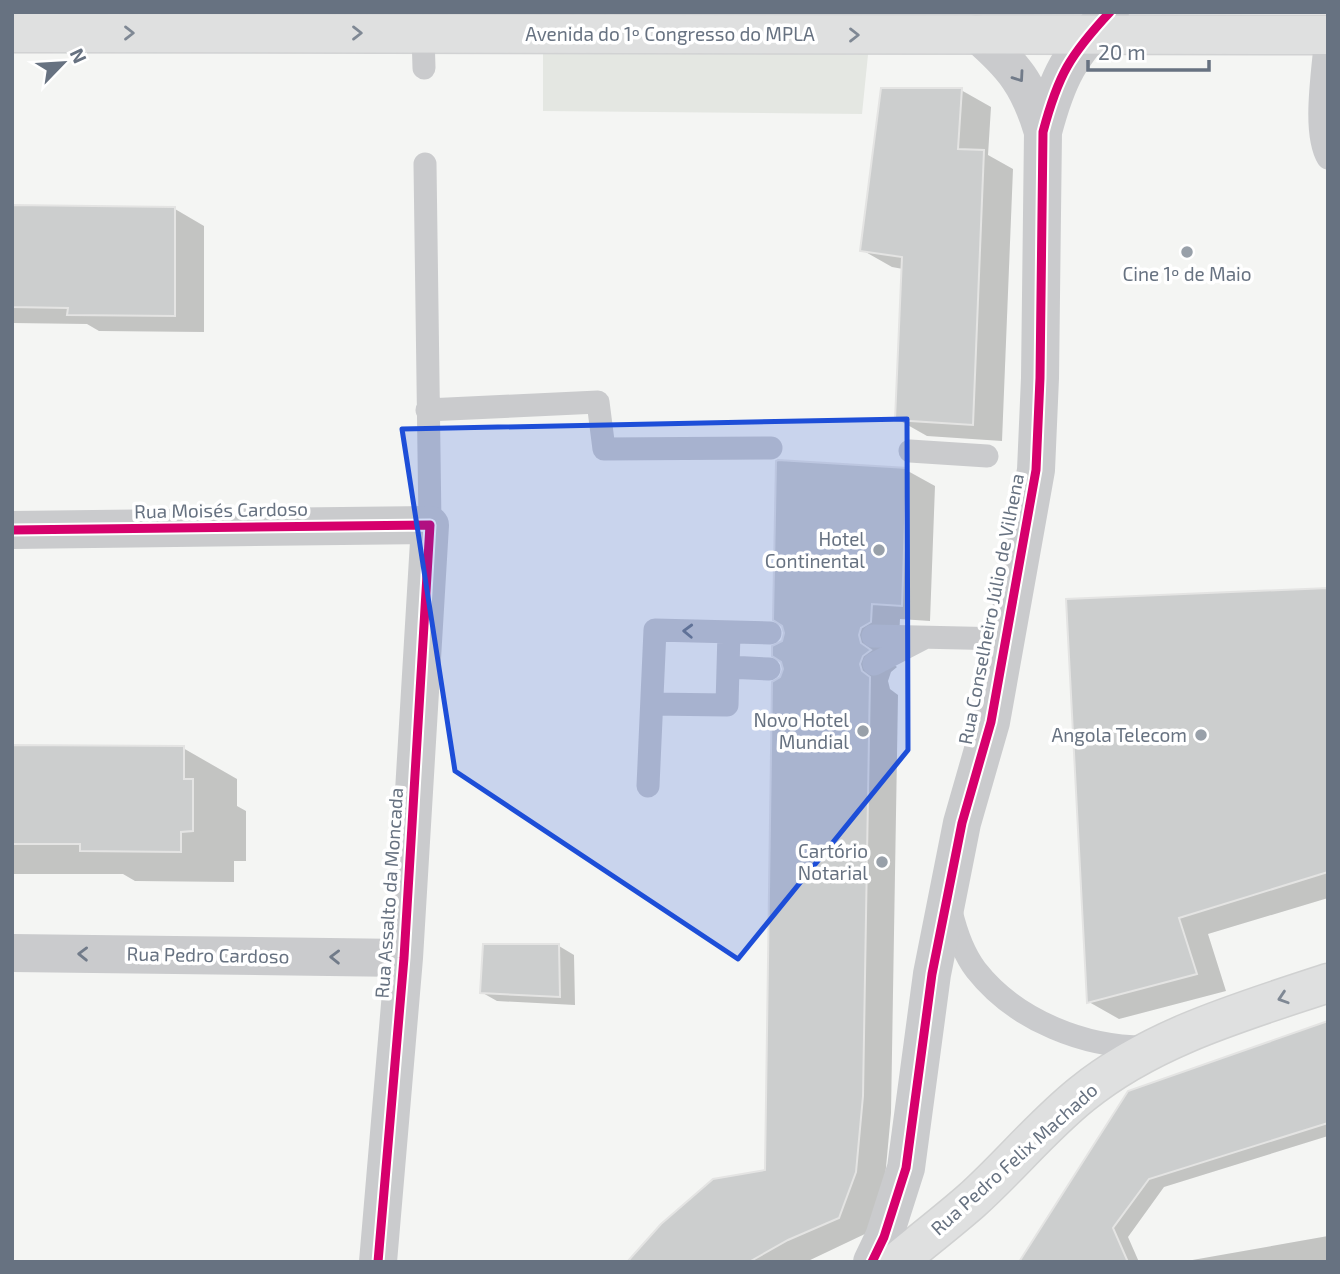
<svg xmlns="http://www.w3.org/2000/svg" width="1340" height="1274" viewBox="0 0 1340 1274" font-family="'Exo 2',sans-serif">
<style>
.green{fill:#e4e7e2}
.shadow{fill:#0003}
.building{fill:#cccece;stroke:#e4e4e3;stroke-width:2}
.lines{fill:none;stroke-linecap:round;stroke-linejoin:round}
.secondary-casing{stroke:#d0d1d1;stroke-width:41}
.primary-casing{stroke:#d1d2d3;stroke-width:41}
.lane{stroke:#cacbcd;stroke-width:23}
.street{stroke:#cacbcd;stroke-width:38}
.secondary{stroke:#dfe0e0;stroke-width:38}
.primary{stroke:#dfe0e0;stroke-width:38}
.cycleway-casing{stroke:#fff;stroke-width:13}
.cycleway{stroke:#d6006c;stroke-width:9}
.oneway{stroke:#7f8894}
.oneway2{stroke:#717b89}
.marked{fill:#1d4ed8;fill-opacity:0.2;stroke:#1d4ed8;stroke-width:5;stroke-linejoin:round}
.poi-dot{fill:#98a0a9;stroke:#fff;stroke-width:2.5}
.labels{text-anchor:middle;stroke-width:7;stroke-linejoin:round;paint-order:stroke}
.street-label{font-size:19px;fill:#677281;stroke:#fff}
.poi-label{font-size:19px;fill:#677281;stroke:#fff;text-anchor:end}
</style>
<rect width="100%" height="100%" fill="#f4f5f3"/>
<path class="green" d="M 543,34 L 870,35 L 862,114 L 543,111 Z"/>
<path class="shadow" d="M 961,90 L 991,107 L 988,155 L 1013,169 L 1002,441 L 927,436 L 897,419 L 903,269 L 892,267 L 862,250 Z
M 12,207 L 175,209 L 204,226 L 204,332 L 99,331 L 87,324 L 12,323 Z
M 906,470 L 935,486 L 930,621 L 900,619 L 899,638 L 889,661 L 897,667 L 891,672 L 888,681 L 890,689 L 898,695 L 891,1113 L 884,1189 L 867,1233 L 806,1262 L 629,1262 L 767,1172 L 782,678 L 785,669 L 783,642 Z
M 1328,590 L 1328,898 L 1208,934 L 1226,991 L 1119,1019 L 1089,1002 Z
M 12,747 L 183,748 L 237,779 L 237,806 L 246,811 L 246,861 L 234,861 L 234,882 L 135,881 L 123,874 L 12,874 Z
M 559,946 L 574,955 L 575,1005 L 497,1001 L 481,992 Z
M 1328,1023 L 1328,1136 L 1164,1187 L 1128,1237 L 1139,1262 L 1038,1262 Z
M 1328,1236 L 1328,1262 L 1181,1262 Z"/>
<path class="building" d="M 881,88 L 962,88 L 958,149 L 984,150 L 973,425 L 895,420 L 902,257 L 860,251 Z
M 12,205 L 175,207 L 175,316 L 67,315 L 68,308 L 12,307 Z
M 778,460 L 907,468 L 902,606 L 872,604 L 871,622 L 861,628 L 859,635 L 861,643 L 871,650 L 863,656 L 860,664 L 862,671 L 870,677 L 863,1096 L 856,1172 L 839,1218 L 788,1240 L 749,1262 L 627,1262 L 661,1224 L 713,1179 L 765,1170 L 772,682 L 780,677 L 783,669 L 781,662 L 772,656 L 772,646 L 782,641 L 784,633 L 782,626 L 773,620 L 776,461 Z
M 1328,588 L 1328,872 L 1179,918 L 1197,974 L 1087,1003 L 1066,599 Z
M 12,745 L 184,746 L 184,779 L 193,779 L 193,831 L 181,832 L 181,852 L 80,851 L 80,844 L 12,844 Z
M 483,944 L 559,944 L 560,997 L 480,993 Z
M 1328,1021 L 1328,1123 L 1149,1179 L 1113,1228 L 1128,1262 L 1019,1262 L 1128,1091 Z"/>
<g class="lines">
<g class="secondary-casing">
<path id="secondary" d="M 897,1262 C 921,1242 947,1222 971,1201 C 1009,1167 1042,1126 1082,1094 C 1152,1037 1244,1011 1328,983"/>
</g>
<g class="primary-casing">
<path id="primary" d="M 12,33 L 1328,35"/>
</g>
<path class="lane" d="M 423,34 L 424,68
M 1326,35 C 1324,66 1312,132 1328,158
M 425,164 L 430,525
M 427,410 L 598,402 L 604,449 L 771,448
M 910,451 L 987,456
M 873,636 L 1007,639
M 874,664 L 924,638
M 728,667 L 769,669
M 652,704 L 727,705 L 729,632
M 648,786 L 655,630 L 770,633
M 951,911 C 956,932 963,953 976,970 C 1016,1021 1086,1048 1148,1047"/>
<path class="street" d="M 977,34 C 1014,66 1029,85 1043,132
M 12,530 L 430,525 L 404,958 L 378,1262
M 12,953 L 404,958
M 872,1262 L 884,1237 L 906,1168 L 932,974 L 962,823 L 991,722 L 1036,470 L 1040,378 L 1043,132 C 1058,75 1070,55 1110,12"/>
<use href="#secondary" class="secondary"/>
<use href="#primary" class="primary"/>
<g class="cycleway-casing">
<path id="cycleway" d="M 12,530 L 430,525 L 404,958 L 378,1262
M 872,1262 L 884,1237 L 906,1168 L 932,974 L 962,823 L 991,722 L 1036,470 L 1040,378 L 1043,132 C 1058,75 1070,55 1110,12"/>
</g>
<use href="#cycleway" class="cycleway"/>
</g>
<defs><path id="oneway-chevron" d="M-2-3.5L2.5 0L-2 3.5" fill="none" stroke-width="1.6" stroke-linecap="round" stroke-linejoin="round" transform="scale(1.75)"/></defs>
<g class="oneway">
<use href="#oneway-chevron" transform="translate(129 33)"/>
<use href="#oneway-chevron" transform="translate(357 33)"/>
<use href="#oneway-chevron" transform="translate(854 35)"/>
<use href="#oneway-chevron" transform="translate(1283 998) rotate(162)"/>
</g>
<g class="oneway2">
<use href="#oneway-chevron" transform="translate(1019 77) rotate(55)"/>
<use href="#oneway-chevron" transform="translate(688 631) rotate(-178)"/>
<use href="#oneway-chevron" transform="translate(83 954) rotate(-179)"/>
<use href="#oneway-chevron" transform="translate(335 957) rotate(-179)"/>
</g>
<path class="marked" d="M 907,419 L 908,750 L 738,959 L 455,771 L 402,429 Z"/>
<g class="poi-dot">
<circle cx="1187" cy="252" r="7"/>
<circle cx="879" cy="550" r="7"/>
<circle cx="863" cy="731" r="7"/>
<circle cx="1201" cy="735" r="7"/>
<circle cx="882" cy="862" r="7"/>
</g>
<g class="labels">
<g class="street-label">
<text x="670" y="41">Avenida do 1º Congresso do MPLA</text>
<text transform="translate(221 510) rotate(-1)" y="7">Rua Moisés Cardoso</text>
<text transform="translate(991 609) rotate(-79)" y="7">Rua Conselheiro Júlio de Vilhena</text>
<text transform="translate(389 893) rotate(-86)" y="7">Rua Assalto da Moncada</text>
<text transform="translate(208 955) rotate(1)" y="7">Rua Pedro Cardoso</text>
<text transform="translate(1014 1159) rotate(-42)" y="7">Rua Pedro Felix Machado</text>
</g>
<g class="poi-label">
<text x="1187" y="281" text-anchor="middle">Cine 1º de Maio</text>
<text x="865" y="546">Hotel<tspan x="865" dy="22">Continental</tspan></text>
<text x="849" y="727">Novo Hotel<tspan x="849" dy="22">Mundial</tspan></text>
<text x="1187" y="742">Angola Telecom</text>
<text x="868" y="858">Cartório<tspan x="868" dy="22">Notarial</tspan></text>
</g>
</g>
<rect width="1340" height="1274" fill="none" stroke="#677281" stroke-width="28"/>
<g transform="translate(63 63) rotate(65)" stroke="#ffffff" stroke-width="5" paint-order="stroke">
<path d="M0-5L12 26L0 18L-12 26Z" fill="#677281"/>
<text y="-10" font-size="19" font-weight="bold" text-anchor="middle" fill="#677281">N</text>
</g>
<path d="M1088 60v10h121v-10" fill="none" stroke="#677281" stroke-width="3.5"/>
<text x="1098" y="60" font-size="21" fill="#677281" stroke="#ffffff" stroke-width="5" paint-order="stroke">20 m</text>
</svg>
